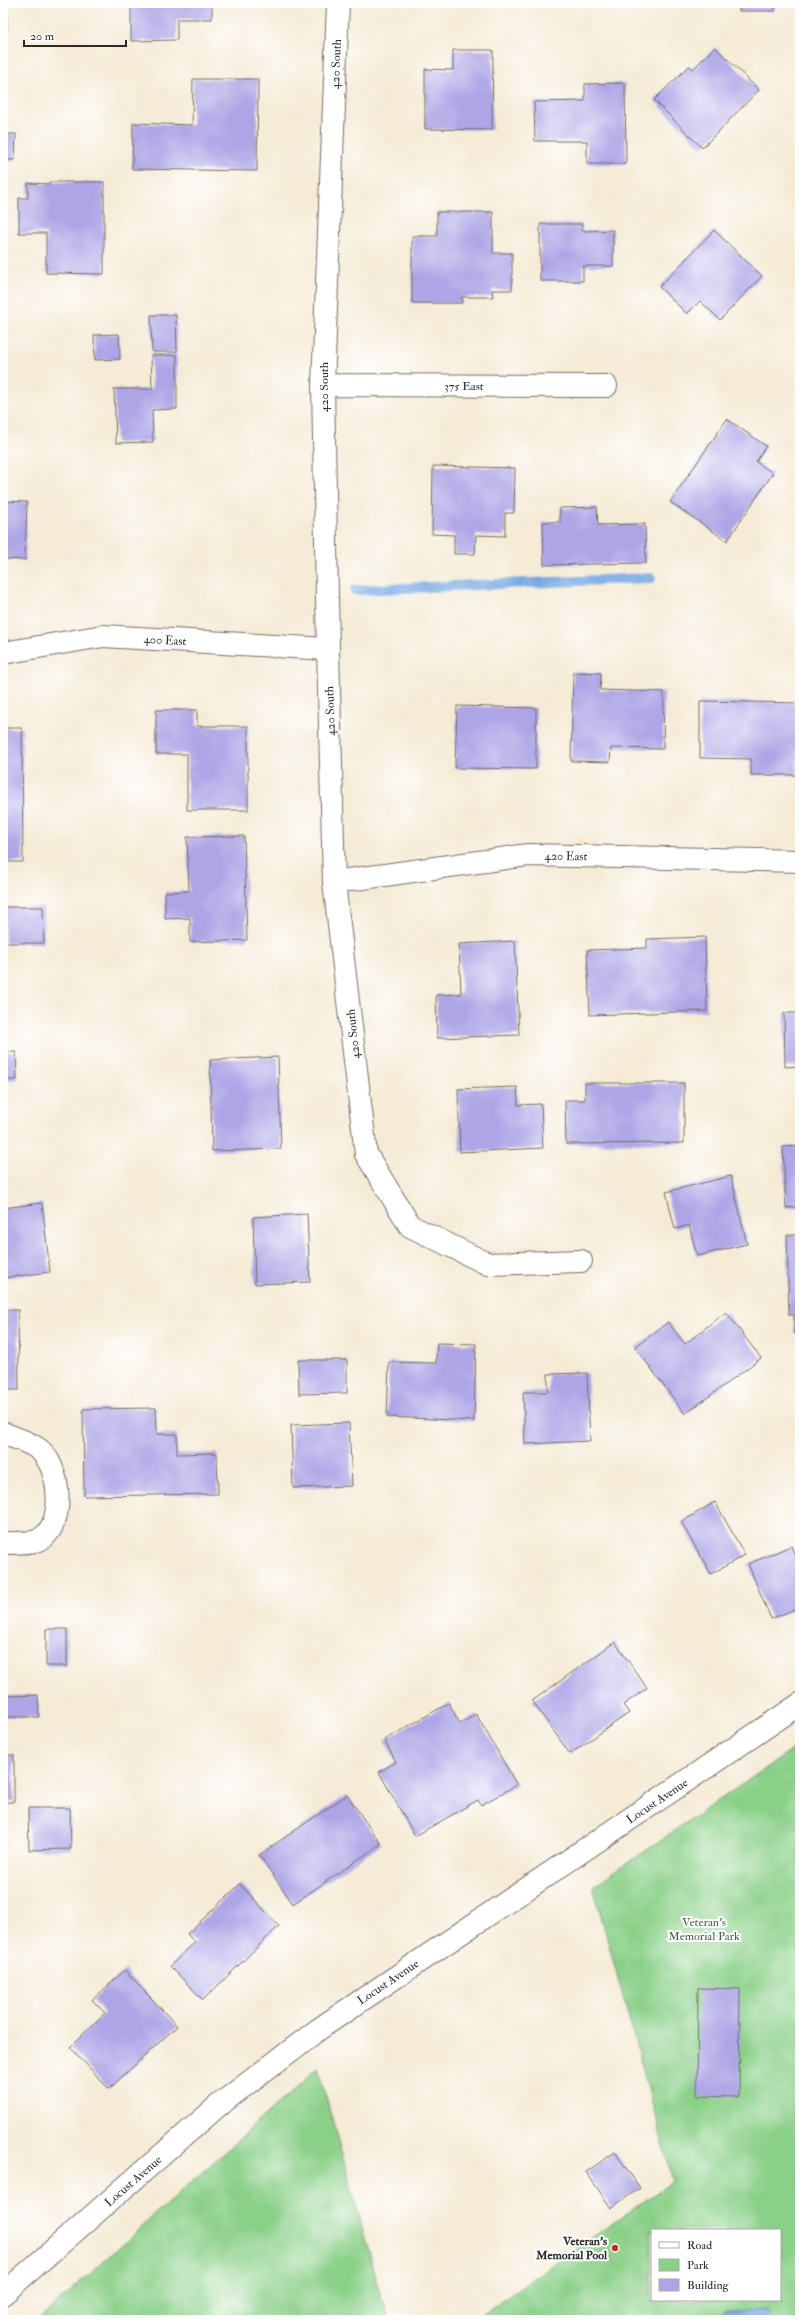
<svg xmlns="http://www.w3.org/2000/svg" width="803" height="2323" viewBox="0 0 803 2323" font-family="'IM FELL Double Pica',serif">
<style>
.green{fill:#8bd089;stroke:#5b7e5a;fill-rule:evenodd}
.water{fill:#77a9e3;stroke:#516a87}
.lines{fill:none;stroke-linecap:round;stroke-linejoin:round}
.stream{stroke:#77a9e3;stroke-width:10}
.building{fill:#ada5e6}
.minor-casing{stroke:#726e67;stroke-width:24}
.minor{stroke:#fff;stroke-width:22}
.poi-dot{fill:#c8321e;stroke:#fff;stroke-width:1.5}
.labels{text-anchor:middle;stroke-width:4;stroke-linejoin:round;paint-order:stroke}
.street-label{font-size:12px;fill:#2b2b2b;stroke:#fff}
.park-label{font-size:12px;fill:#485d47;stroke:#fff}
.poi-label{font-size:12px;font-weight:bold;fill:#2b2b2b;stroke:#fff;text-anchor:end}
</style>
<rect width="100%" height="100%" fill="#fff"/>
<filter id="ink" filterUnits="userSpaceOnUse"><feTurbulence type="fractalNoise" baseFrequency=".025" numOctaves="2"/><feDisplacementMap in="SourceGraphic" scale="8" xChannelSelector="R" yChannelSelector="G"/><feConvolveMatrix kernelMatrix="1 2 1 2 8 2 1 2 1" color-interpolation-filters="sRGB"/></filter>
<filter id="wash" filterUnits="userSpaceOnUse"><feTurbulence type="fractalNoise" baseFrequency=".012" numOctaves="4" result="noise"/><feDisplacementMap in="SourceGraphic" scale="16" xChannelSelector="R" yChannelSelector="G"/><feGaussianBlur stdDeviation="0.9" result="paint"/><feColorMatrix in="noise" values="0 0 0 0 0 0 0 0 0 0 0 0 0 0 0 0 0 1.4 0 .05"/><feComposite in="paint" operator="in"/></filter>
<g filter="url(#wash)">
<rect width="100%" height="100%" fill="#f5ebd6"/>
<path class="green" d="M 800,1745 L 800,2320 L 474,2320 L 673,2181 L 593,1886 ZM 652,2230 L 780,2230 L 780,2300 L 652,2300 Z
M 318,2068 L 388,2320 L 38,2320 Z"/>
<path class="water" d="M 768,2310 L 768,2320 L 724,2320 L 724,2311 Z"/>
<g class="lines">
<path class="stream" d="M 355,590 L 651,578"/>
</g>
<g id="blocks">
<path class="building" d="M 3,3 L 7,3 L 7,30 L 3,31 Z
M 131,3 L 212,3 L 212,19 L 177,19 L 177,40 L 131,41 Z
M 739,3 L 775,3 L 775,11 L 739,11 Z
M 715,47 L 759,90 L 702,148 L 654,100 L 689,66 L 693,69 Z
M 453,50 L 493,50 L 492,130 L 425,129 L 425,69 L 453,70 Z
M 193,79 L 258,79 L 257,171 L 132,169 L 133,123 L 192,125 Z
M 625,83 L 626,164 L 587,164 L 587,141 L 535,141 L 534,102 L 585,101 L 585,84 Z
M 3,134 L 16,134 L 15,160 L 3,160 Z
M 49,182 L 104,182 L 104,274 L 46,273 L 46,233 L 19,233 L 19,198 L 28,198 L 28,183 L 49,184 Z
M 437,212 L 493,212 L 493,253 L 512,253 L 512,290 L 492,290 L 493,297 L 462,297 L 462,303 L 412,303 L 412,236 L 437,236 Z
M 540,224 L 582,224 L 582,231 L 613,230 L 613,266 L 583,266 L 583,281 L 540,281 Z
M 714,230 L 762,276 L 720,320 L 700,301 L 687,314 L 659,287 Z
M 151,315 L 176,315 L 177,352 L 152,352 Z
M 119,334 L 120,359 L 95,360 L 94,335 Z
M 151,355 L 177,355 L 177,409 L 152,410 L 153,442 L 116,443 L 114,389 L 152,389 Z
M 727,419 L 766,446 L 756,462 L 773,473 L 727,541 L 670,502 Z
M 433,466 L 515,468 L 514,513 L 505,513 L 505,536 L 476,535 L 475,554 L 454,554 L 454,535 L 432,534 Z
M 3,501 L 27,502 L 25,560 L 3,559 Z
M 597,507 L 598,525 L 645,524 L 646,563 L 544,565 L 543,522 L 560,522 L 560,508 Z
M 573,672 L 601,673 L 600,690 L 664,692 L 663,749 L 611,748 L 610,762 L 571,761 Z
M 700,701 L 798,703 L 797,775 L 751,775 L 751,759 L 700,758 Z
M 457,706 L 536,708 L 536,769 L 455,768 Z
M 156,710 L 197,710 L 197,726 L 248,726 L 248,810 L 187,810 L 187,754 L 156,754 Z
M 3,728 L 22,728 L 23,862 L 3,862 Z
M 244,836 L 247,940 L 190,942 L 190,918 L 165,919 L 165,892 L 189,891 L 187,837 Z
M 4,907 L 43,907 L 44,943 L 5,943 Z
M 705,937 L 707,1011 L 590,1015 L 587,950 L 647,948 L 647,939 Z
M 515,941 L 519,1035 L 437,1038 L 436,995 L 461,994 L 459,944 Z
M 784,1013 L 800,1013 L 800,1066 L 785,1067 Z
M 3,1052 L 16,1052 L 17,1080 L 3,1080 Z
M 278,1057 L 281,1149 L 212,1151 L 210,1060 Z
M 585,1083 L 684,1083 L 684,1143 L 566,1144 L 565,1100 L 585,1100 Z
M 517,1087 L 518,1105 L 541,1104 L 543,1148 L 460,1152 L 458,1089 Z
M 800,1146 L 800,1207 L 786,1208 L 783,1147 Z
M 731,1176 L 747,1244 L 697,1256 L 689,1225 L 675,1229 L 666,1192 Z
M 42,1203 L 50,1272 L 3,1278 L 3,1208 Z
M 307,1214 L 310,1282 L 255,1284 L 253,1217 Z
M 787,1235 L 800,1235 L 800,1333 L 794,1333 L 794,1315 L 789,1315 Z
M 3,1310 L 18,1310 L 19,1390 L 3,1390 Z
M 726,1312 L 761,1358 L 685,1414 L 635,1347 L 668,1322 L 685,1344 Z
M 437,1343 L 476,1344 L 474,1421 L 387,1417 L 389,1362 L 436,1363 Z
M 298,1360 L 347,1360 L 347,1393 L 299,1394 Z
M 587,1373 L 590,1441 L 525,1444 L 523,1392 L 548,1392 L 548,1374 Z
M 156,1408 L 157,1434 L 177,1434 L 177,1454 L 217,1453 L 218,1494 L 84,1496 L 83,1409 Z
M 349,1423 L 352,1486 L 293,1488 L 291,1425 Z
M 715,1502 L 745,1555 L 711,1574 L 681,1522 Z
M 791,1546 L 800,1567 L 800,1607 L 771,1619 L 748,1564 Z
M 46,1629 L 67,1629 L 67,1666 L 46,1666 Z
M 615,1642 L 647,1688 L 623,1705 L 629,1713 L 570,1754 L 532,1701 Z
M 38,1695 L 39,1717 L 4,1717 L 4,1696 Z
M 449,1703 L 460,1724 L 476,1714 L 517,1785 L 481,1805 L 478,1800 L 415,1836 L 379,1772 L 396,1762 L 384,1740 Z
M 3,1755 L 14,1755 L 14,1802 L 3,1802 Z
M 347,1795 L 381,1844 L 293,1904 L 259,1855 Z
M 28,1808 L 70,1808 L 71,1849 L 29,1850 Z
M 240,1884 L 279,1926 L 203,2000 L 170,1966 L 195,1942 L 187,1934 Z
M 125,1970 L 177,2026 L 109,2089 L 70,2047 L 105,2013 L 92,2000 Z
M 698,1988 L 740,1989 L 739,2097 L 697,2096 Z
M 615,2152 L 640,2188 L 611,2208 L 586,2172 Z"/>
</g>
</g>
<g filter="url(#ink)">
<use href="#blocks" fill-opacity="0" stroke="#726e67" stroke-width="1"/>
<g class="lines">
<g class="minor-casing">
<path id="minor" d="M 338,3 L 323,385 L 328,649 L 334,882 L 366,1154 L 410,1226 L 488,1264 L 581,1261
M 323,385 L 606,386
M 3,653 L 103,636 L 328,649
M 334,882 L 528,855 L 800,861
M 3,1433 C 14,1438 27,1441 37,1448 C 61,1464 67,1525 39,1540 C 33,1543 11,1543 3,1543
M 3,2294 L 219,2105 L 319,2029 L 800,1704"/>
</g>
<use href="#minor" class="minor"/>
</g>
</g>
<circle class="poi-dot" cx="615" cy="2248" r="4"/>
<g class="labels">
<g class="street-label">
<text transform="translate(336 64) rotate(-88)" y="4">420 South</text>
<text x="464" y="390">375 East</text>
<text transform="translate(324 387) rotate(-90)" y="4">420 South</text>
<text transform="translate(165 640) rotate(3)" y="4">400 East</text>
<text transform="translate(330 711) rotate(-92)" y="4">420 South</text>
<text transform="translate(566 856) rotate(1)" y="4">420 East</text>
<text transform="translate(353 1034) rotate(-96)" y="4">420 South</text>
<text transform="translate(657 1801) rotate(-34)" y="4">Locust Avenue</text>
<text transform="translate(388 1982) rotate(-34)" y="4">Locust Avenue</text>
<text transform="translate(133 2181) rotate(-41)" y="4">Locust Avenue</text>
</g>
<g class="park-label">
<text x="704" y="1926">Veteran's<tspan x="704" dy="14">Memorial Park</tspan></text>
</g>
<g class="poi-label">
<text x="607" y="2245">Veteran's<tspan x="607" dy="14">Memorial Pool</tspan></text>
</g>
</g>
<rect width="803" height="2323" fill="none" stroke="#fff" stroke-width="16"/>
<rect x="651" y="2229" width="130" height="72" fill="#ffffff" stroke="#aaaaaa"/>
<rect x="659" y="2242" width="20" height="6" fill="#ffffff" stroke="#aaaaaa"/>
<text x="687" y="2249" font-size="12" fill="#2b2b2b">Road</text>
<rect x="659" y="2259" width="20" height="12" fill="#8bd089" stroke="#aaaaaa"/>
<text x="687" y="2269" font-size="12" fill="#2b2b2b">Park</text>
<rect x="659" y="2279" width="20" height="12" fill="#ada5e6" stroke="#aaaaaa"/>
<text x="687" y="2289" font-size="12" fill="#2b2b2b">Building</text>
<path d="M24 40v6h102v-6" fill="none" stroke="#2b2b2b" stroke-width="2"/>
<text x="30" y="40" font-size="12" fill="#2b2b2b" stroke="#ffffff" stroke-width="3" paint-order="stroke">20 m</text>
</svg>
